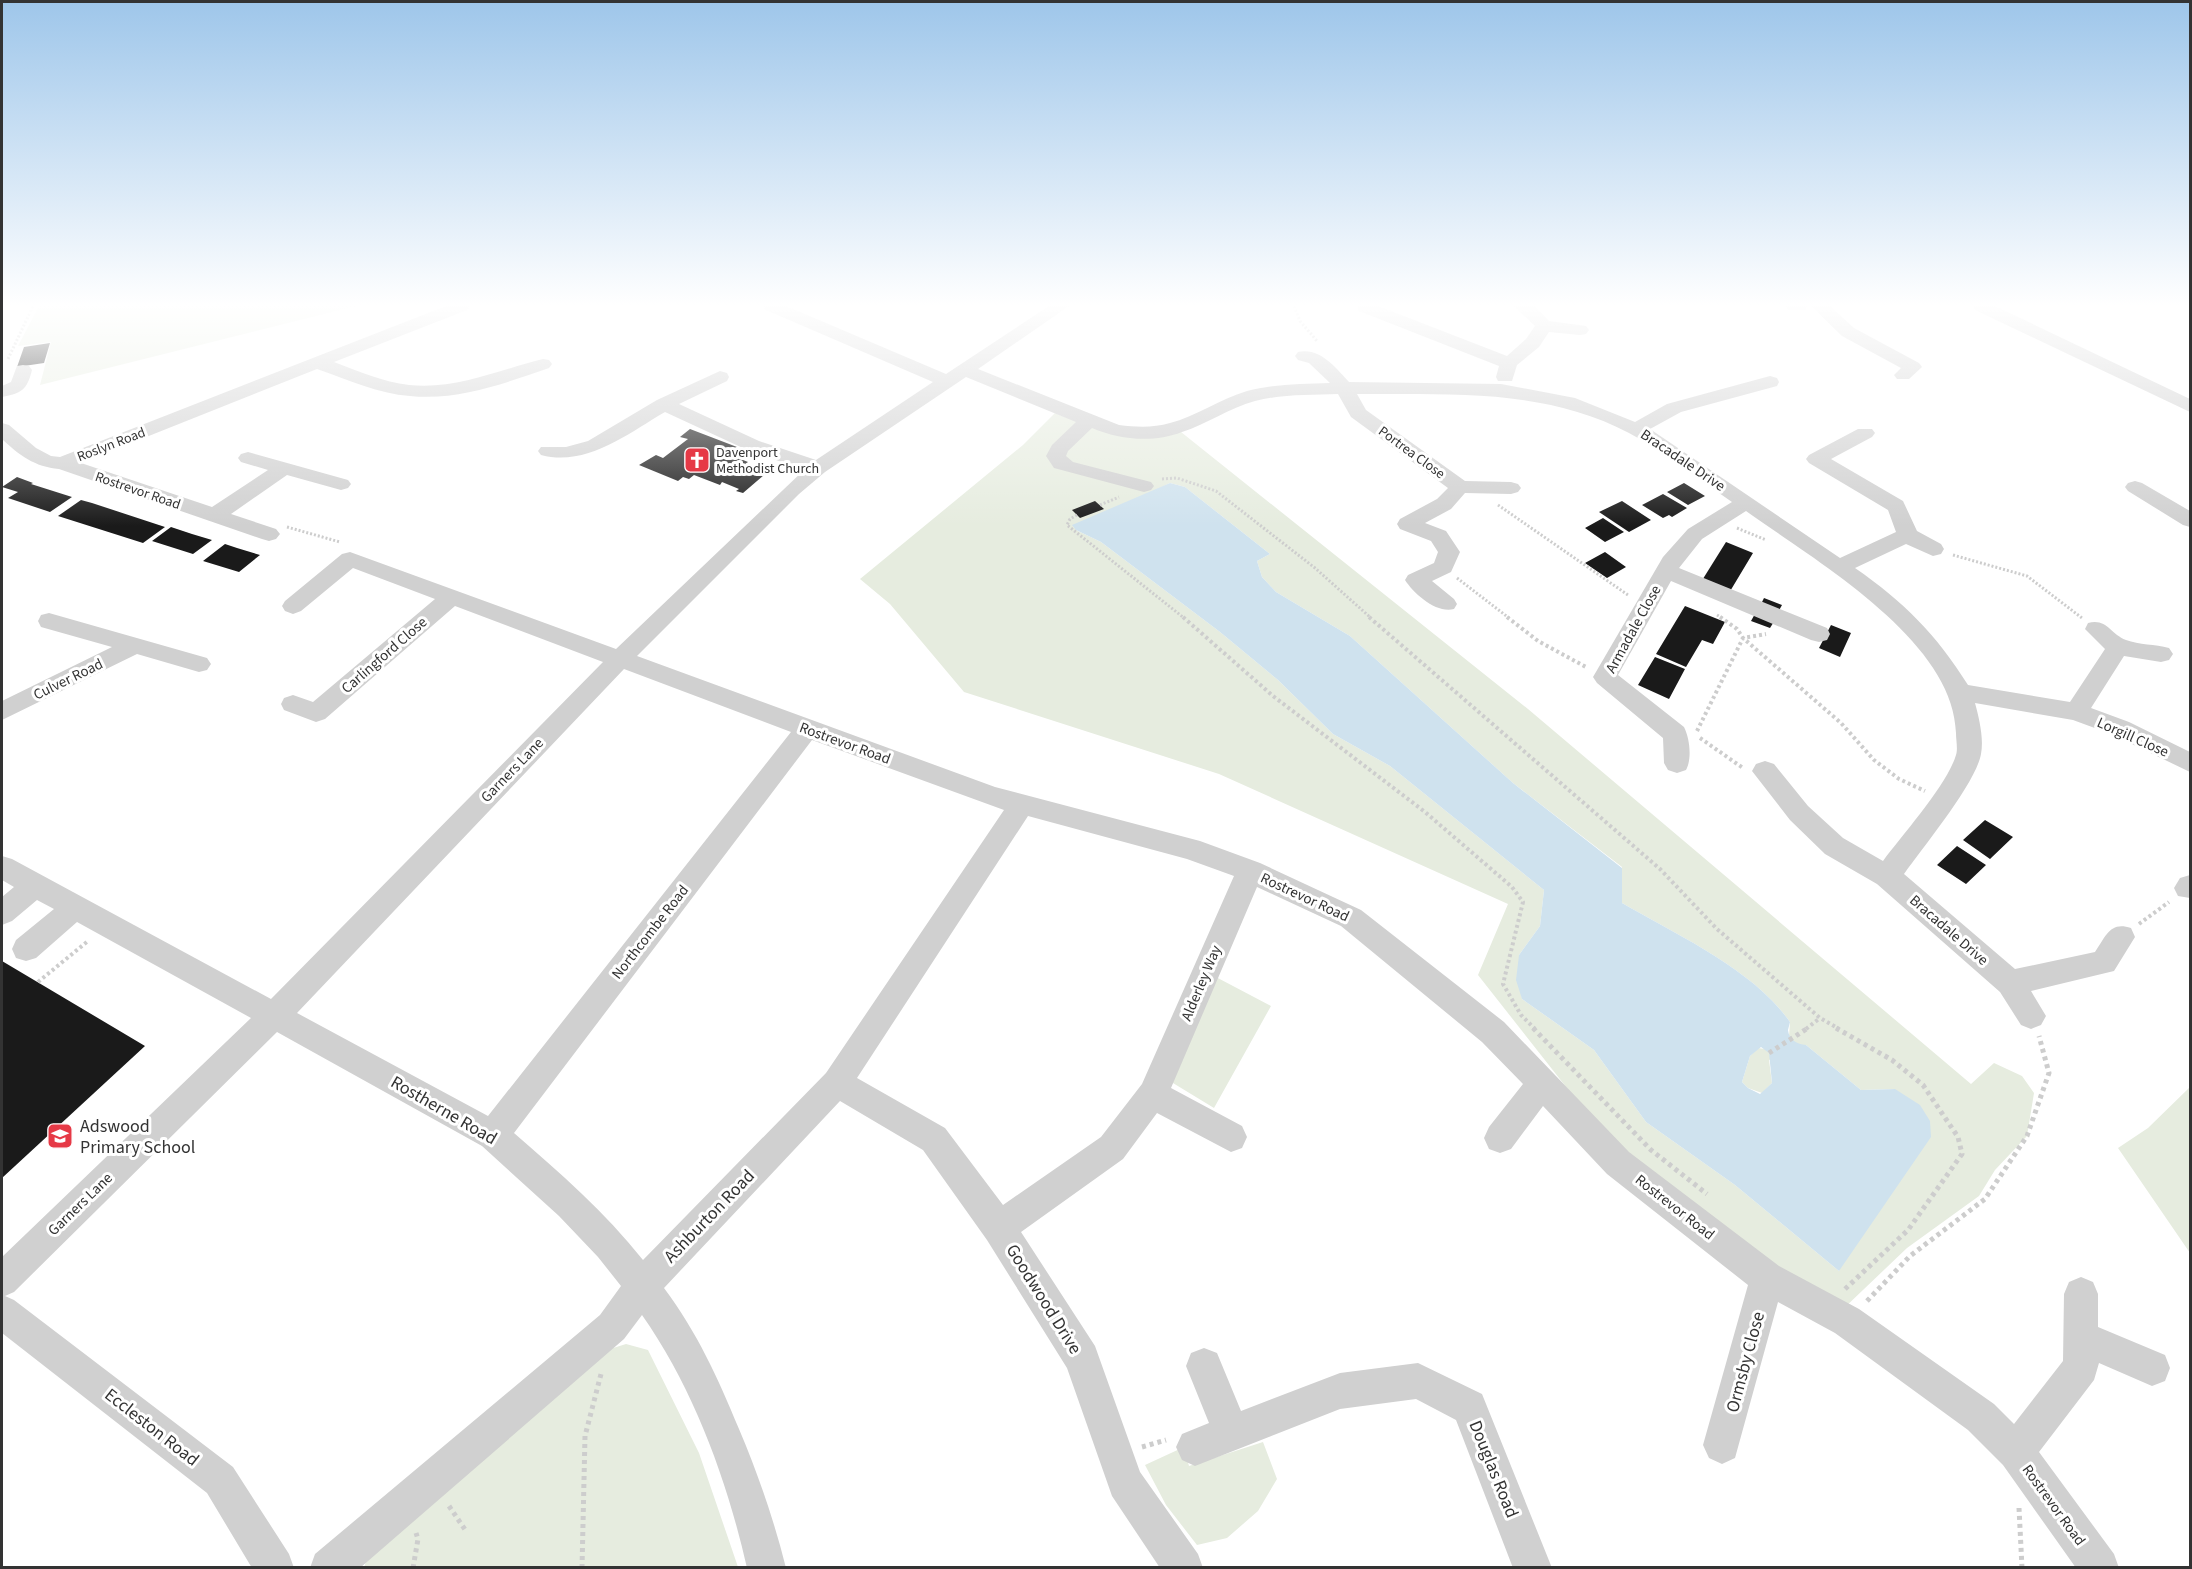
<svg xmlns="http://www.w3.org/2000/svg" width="2192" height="1569" viewBox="0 0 2192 1569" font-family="'Source Sans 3',sans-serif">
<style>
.green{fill:#e6ecdf;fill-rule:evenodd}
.water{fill:#cfe2ee;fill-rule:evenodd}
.building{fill:#1a1a1a}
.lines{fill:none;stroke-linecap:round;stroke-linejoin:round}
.path-far2{stroke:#cdcdcd;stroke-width:3;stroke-dasharray:2 2;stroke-linecap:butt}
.path-far1{stroke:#cdcdcd;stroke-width:4;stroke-dasharray:3 3;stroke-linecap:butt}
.path{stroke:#cdcdcd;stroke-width:5;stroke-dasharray:4 4;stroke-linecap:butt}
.minor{fill:#d0d0d0;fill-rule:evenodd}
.labels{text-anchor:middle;stroke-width:6;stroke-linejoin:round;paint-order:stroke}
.far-street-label{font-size:14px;fill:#333;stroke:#fff}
.far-poi-label{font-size:14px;fill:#333;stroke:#fff;text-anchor:start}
.street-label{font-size:15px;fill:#333;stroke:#fff}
.near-street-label{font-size:18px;fill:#333;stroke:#fff}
.near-poi-label{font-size:18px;fill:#333;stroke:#fff;text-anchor:start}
</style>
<rect width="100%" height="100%" fill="#fff"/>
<path class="green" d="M 39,306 L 356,306 L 40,385 L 51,342 L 18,346 Z
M 1055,413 C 1102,433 1126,430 1176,428 L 1528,709 L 1971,1084 L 1994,1063 L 2022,1076 L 2034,1093 L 2027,1136 L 1995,1170 L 1979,1196 L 1907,1248 L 1841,1311 L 1622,1158 L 1478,975 L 1508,904 L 1219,774 L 964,692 L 890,604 L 860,579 L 1023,445 ZM 1170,483 L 1185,487 L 1270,554 L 1257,561 L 1262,577 L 1276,592 L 1350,636 L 1513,783 L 1622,867 L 1622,903 C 1677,935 1753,969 1790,1022 L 1789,1036 L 1765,1049 L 1758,1048 L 1750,1056 L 1742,1082 L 1748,1088 L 1762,1093 L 1772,1083 L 1769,1060 L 1806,1045 L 1861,1090 L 1895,1089 L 1839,1271 L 1735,1185 L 1646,1122 L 1594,1050 L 1522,999 L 1519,955 L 1540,926 L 1544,890 L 1390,766 L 1333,734 L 1278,680 L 1220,632 L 1101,542 L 1076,530 Z
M 1214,976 L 1271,1006 L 1214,1108 L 1168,1080 Z
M 2190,1087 L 2190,1253 L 2118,1148 L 2148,1128 Z
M 626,1344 L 648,1350 L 699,1453 L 738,1567 L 364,1568 L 370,1547 L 594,1354 Z
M 1263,1442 L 1277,1479 L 1258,1511 L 1227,1538 L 1197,1545 L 1166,1505 L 1145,1465 L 1184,1447 L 1189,1466 Z"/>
<path class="water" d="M 1170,483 L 1185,487 L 1270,554 L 1257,561 L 1262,577 L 1276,592 L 1350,636 L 1513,783 L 1622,868 L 1622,903 C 1677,935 1753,969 1790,1022 L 1788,1030 C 1789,1040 1797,1044 1806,1045 L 1861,1090 L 1895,1089 L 1920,1105 L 1930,1121 L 1931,1137 L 1839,1271 L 1735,1185 L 1646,1122 L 1594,1050 L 1522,999 L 1516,980 L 1519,955 L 1540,926 L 1544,890 L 1390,766 L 1333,734 L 1278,680 L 1220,632 L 1101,542 L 1076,530 L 1072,525 ZM 1761,1047 L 1769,1053 L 1772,1083 L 1760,1094 L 1748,1088 L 1742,1082 L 1750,1056 Z"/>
<path class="building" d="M 50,343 L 44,363 L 17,367 L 24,347 Z
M 690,429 L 737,447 L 728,454 L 748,462 L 745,464 L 762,471 L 765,468 L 770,470 L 743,493 L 736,491 L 739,489 L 722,482 L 720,485 L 694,475 L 689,479 L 683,477 L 678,481 L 639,465 L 656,455 L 663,458 L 688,439 L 680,437 Z
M 17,477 L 33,483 L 31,484 L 72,497 L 50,512 L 8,498 L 18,492 L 2,487 Z
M 1684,483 L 1705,496 L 1688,505 L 1667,492 Z
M 1663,494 L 1687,508 L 1672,517 L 1669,515 L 1663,518 L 1642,505 Z
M 81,500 L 92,503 L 165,527 L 143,543 L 58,516 Z
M 1095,501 L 1104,509 L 1080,518 L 1072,510 Z
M 1622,501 L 1651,520 L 1629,532 L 1599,512 Z
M 1603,518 L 1624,532 L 1605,542 L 1585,528 Z
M 171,527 L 192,534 L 212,540 L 193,554 L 152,541 Z
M 1726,542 L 1753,553 L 1729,593 L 1701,582 Z
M 225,544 L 237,548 L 260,555 L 239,572 L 203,561 Z
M 1605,552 L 1626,567 L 1607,578 L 1585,563 Z
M 1764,598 L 1782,605 L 1777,614 L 1760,606 Z
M 1685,606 L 1725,622 L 1713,644 L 1702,640 L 1686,667 L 1656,654 Z
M 1756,612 L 1775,620 L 1770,628 L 1751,621 Z
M 1831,625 L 1851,633 L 1840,657 L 1819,648 Z
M 1655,657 L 1685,669 L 1669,699 L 1638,685 Z
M 1985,820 L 2013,837 L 1990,859 L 1963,840 Z
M 1957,846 L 1986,865 L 1966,884 L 1937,865 Z
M 2,961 L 145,1046 L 2,1178 Z"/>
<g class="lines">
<path class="path-far2" d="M 1294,306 L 1300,321 L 1317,341
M 8,359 L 33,306
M 1162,479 L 1177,478 L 1216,491 L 1315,568 L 1371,618
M 1100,505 L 1119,497
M 1498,505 L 1628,595
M 1077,515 L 1070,519 L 1067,525 L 1184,618
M 287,527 L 340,542
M 1737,528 L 1766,540
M 1953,555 L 2027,576 L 2082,618
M 1457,578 L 1509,618
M 1717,615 L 1722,618"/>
<path class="path-far1" d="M 1183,617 L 1273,696 L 1425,812 L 1512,887 L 1523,902 L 1503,984 L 1521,1015 L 1535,1029
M 1369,617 L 1660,869 L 1717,929 L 1820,1018 L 1839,1029
M 1507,617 L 1538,641 L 1586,667
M 1720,617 L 1737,629 L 1743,638 L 1841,723 L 1874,760 L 1899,779 L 1925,791
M 1697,731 L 1743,638 L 1766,634
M 1700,738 L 1743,768
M 2139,924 L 2169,902
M 38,982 L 88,941
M 1806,1029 L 1820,1018"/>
<path class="path" d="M 1533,1028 L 1651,1150 L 1707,1194
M 1836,1028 L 1892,1060 L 1923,1085 L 1958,1137 L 1962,1154 L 1908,1230 L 1844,1290
M 1769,1053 L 1808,1028
M 1867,1301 L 1910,1256 L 1985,1199 L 2027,1136 L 2049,1073 L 2039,1036
M 1142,1447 L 1166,1440
M 449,1506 L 466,1531
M 2019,1508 L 2022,1568
M 413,1568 L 418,1539 L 416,1533
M 582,1568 L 585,1436 L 601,1374"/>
<path class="minor" d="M 446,306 L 470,306 L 467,310 L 334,362 C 358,371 383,382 409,385 C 456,390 498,370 543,359 L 549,360 L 552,364 L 549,368 C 505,383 458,401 410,396 C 378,394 347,379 317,369 L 81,463 L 212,507 L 268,470 L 241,462 L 238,458 L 241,454 L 248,452 L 348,480 L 351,484 L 348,488 L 341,490 L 287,475 L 231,514 L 276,529 L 280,534 L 276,539 L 269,541 L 262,539 L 59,469 C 35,467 19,455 2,439 L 2,423 L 9,425 L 36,448 L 51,456 L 60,457 Z
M 763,306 L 786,306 L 946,374 L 1049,306 L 1069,306 L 978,369 L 1119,425 C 1136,427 1153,428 1170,423 C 1195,417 1220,399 1247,391 C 1274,384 1302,384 1330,383 L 1309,363 L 1298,360 L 1295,356 L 1298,352 C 1320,347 1336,368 1349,382 L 1501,384 L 1575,398 L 1635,422 L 1667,404 L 1770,376 L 1777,378 L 1779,382 L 1777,386 L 1681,412 L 1650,429 L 1840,558 L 1896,532 L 1888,510 L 1809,463 L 1806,459 L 1809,455 L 1858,429 L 1872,429 L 1875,433 L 1872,437 L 1831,459 L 1903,501 L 1917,531 L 1941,544 L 1944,549 L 1941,554 L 1933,556 L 1906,544 L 1855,568 C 1904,602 1936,634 1968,685 L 2070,702 L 2105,649 L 2085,629 L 2088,623 C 2107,618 2110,634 2126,640 C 2139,645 2155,644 2169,648 L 2173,654 L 2169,660 L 2161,662 L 2124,656 L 2091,708 L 2129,722 L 2190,752 L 2190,772 L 2111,734 L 2073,720 L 1975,703 C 1979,718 1984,738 1981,754 C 1976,783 1923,847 1904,874 L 2015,969 L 2095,952 C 2106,936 2110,921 2131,928 L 2135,937 L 2114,971 L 2031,991 L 2046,1016 L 2041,1025 L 2031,1029 L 2021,1025 L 2000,992 L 1877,884 L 1825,854 L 1790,820 L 1752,771 L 1756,764 L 1765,761 L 1774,764 L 1808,806 L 1843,838 L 1883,861 C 1903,834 1947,785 1956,755 C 1958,749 1956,740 1956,733 C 1954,640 1814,560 1746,511 L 1702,539 L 1679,568 L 1827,628 L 1830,634 L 1827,640 L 1819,642 L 1811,640 L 1671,581 L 1618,675 L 1684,727 C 1690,739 1692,759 1686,770 L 1677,773 L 1668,770 L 1664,763 L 1663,738 L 1597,683 L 1593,677 L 1663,557 L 1688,529 L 1732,502 C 1700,480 1663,451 1629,433 C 1544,388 1450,395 1357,394 L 1366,410 L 1465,481 L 1511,482 L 1518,484 L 1521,488 L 1518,492 L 1511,494 L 1465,493 L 1451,509 L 1425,523 L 1446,531 L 1460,552 L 1451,572 L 1432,581 L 1454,599 L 1457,604 L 1454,609 C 1437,614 1414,594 1405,580 L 1408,575 L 1434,563 L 1438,552 L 1431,541 L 1400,529 L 1397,524 L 1400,519 L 1437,499 L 1448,488 L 1351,417 L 1338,394 C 1310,395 1282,394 1255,401 C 1229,408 1207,424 1182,432 C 1153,443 1120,440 1092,428 L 1068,451 L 1066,456 L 1073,462 L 1151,482 L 1154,486 L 1151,490 L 1144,492 L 1054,468 L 1046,456 L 1052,445 L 1076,422 L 966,377 L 825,472 L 799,494 L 637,656 L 995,787 L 1200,841 L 1260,863 L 1361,910 L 1504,1022 L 1629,1152 L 1779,1266 L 1859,1309 L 1994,1404 L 2014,1424 L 2063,1361 L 2064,1294 L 2069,1282 L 2081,1277 L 2093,1282 L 2098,1294 L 2098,1327 L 2165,1355 L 2170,1368 L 2165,1381 L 2152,1386 L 2099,1363 L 2094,1380 L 2039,1452 L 2114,1554 L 2119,1568 L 2076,1568 L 2003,1465 L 1968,1430 L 1835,1333 L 1778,1302 L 1735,1458 L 1722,1464 L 1709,1458 L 1703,1445 L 1748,1285 L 1607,1174 L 1543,1106 L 1511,1149 L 1500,1153 L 1489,1149 L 1484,1138 L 1489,1127 L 1523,1084 L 1482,1042 L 1341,926 L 1257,887 L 1171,1088 L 1242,1126 L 1247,1137 L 1242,1148 L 1231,1152 L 1157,1113 L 1123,1159 L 1021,1232 L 1095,1346 L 1140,1472 L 1198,1554 L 1203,1568 L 1160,1568 L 1112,1496 L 1067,1368 L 987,1240 L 923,1150 L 840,1101 L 664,1288 C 698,1334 717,1376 739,1429 C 758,1474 774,1520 786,1568 L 747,1568 C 727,1480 694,1389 642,1315 L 624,1339 L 360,1568 L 310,1568 L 315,1554 L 600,1315 L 621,1286 L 598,1257 L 559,1216 L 482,1146 L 277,1032 L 14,1292 L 5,1296 L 14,1300 L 233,1467 L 289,1554 L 294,1568 L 252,1568 L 207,1493 L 2,1333 L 2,1257 L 251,1018 L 77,922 L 36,958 L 26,961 L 16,958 L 12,949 L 16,940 L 54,909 L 37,900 L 12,921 L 2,925 L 2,897 L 14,887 L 2,880 L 2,856 L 12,859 L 271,999 L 603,662 L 455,606 L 325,719 L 316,722 L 284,710 L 281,704 L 284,698 L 293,695 L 313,702 L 435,599 L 353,568 L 301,611 L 293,614 L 285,611 L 282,606 L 285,601 L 342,554 L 350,552 L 616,649 L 804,470 L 745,449 L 665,412 C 627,434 587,467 541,455 L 538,451 L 541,447 L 566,447 L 588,441 L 657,400 L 720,371 L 727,373 L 729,377 L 727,381 L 679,404 L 759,441 L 816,460 L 933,382 L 766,310 ZM 624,669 L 791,732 L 488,1116 L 297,1013 ZM 812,740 L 1004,810 L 826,1073 L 643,1260 C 605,1212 560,1173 514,1133 ZM 1028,816 L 1187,859 L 1234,876 L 1142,1084 L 1101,1137 L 1003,1205 L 945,1128 L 857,1078 Z
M 1357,306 L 1378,306 L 1507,356 L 1526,339 L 1535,326 L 1514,306 L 1535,306 L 1549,321 L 1586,326 L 1589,330 L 1586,334 L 1580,335 L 1549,332 L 1539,347 L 1517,365 L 1512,381 L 1498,381 L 1496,377 L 1499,366 L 1359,311 Z
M 1785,306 L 1808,306 L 1805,310 L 1788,310 Z
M 1811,306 L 1830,306 L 1854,328 L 1919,363 L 1922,367 L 1909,379 L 1897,379 L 1894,375 L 1901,368 L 1842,336 Z
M 1972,306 L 1995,306 L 2190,399 L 2190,412 L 1975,310 Z
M 23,365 L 29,366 L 32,370 C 27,390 22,393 2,397 L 2,386 L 11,382 L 17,366 Z
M 2135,481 L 2142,483 L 2190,511 L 2190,527 L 2183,525 L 2128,491 L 2125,487 L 2128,483 Z
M 49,613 L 207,658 L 211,664 L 207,670 L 199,672 L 137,654 L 2,720 L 2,701 L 112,647 L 41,627 L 38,621 L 41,615 Z
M 2190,875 L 2190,898 L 2178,896 L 2174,888 L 2180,878 Z
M 1204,1348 L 1217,1353 L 1241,1411 L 1340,1373 L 1418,1363 L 1482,1394 L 1552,1568 L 1513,1568 L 1456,1420 L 1416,1399 L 1340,1409 L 1195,1466 L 1182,1460 L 1176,1447 L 1182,1434 L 1209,1423 L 1186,1366 L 1191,1353 Z"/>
</g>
<linearGradient id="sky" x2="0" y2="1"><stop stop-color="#9ec6ea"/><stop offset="0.58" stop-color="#fff"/><stop offset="1" stop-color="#fff" stop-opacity="0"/></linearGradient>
<rect width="2192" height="526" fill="url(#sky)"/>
<defs>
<g id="church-square" transform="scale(1.35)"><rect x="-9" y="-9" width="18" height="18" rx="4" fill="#e63946" stroke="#fff"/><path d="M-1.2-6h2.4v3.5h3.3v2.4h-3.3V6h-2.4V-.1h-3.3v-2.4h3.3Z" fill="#fff"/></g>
<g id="school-square" transform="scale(1.35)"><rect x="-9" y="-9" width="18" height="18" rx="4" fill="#e63946" stroke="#fff"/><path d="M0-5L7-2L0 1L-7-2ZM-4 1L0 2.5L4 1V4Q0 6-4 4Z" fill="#fff"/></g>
</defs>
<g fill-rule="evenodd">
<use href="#church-square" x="697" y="460"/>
<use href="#school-square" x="60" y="1136"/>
</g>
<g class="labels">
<g class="far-street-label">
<text transform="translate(111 444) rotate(-21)" y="5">Roslyn Road</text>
<text transform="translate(1412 452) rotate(36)" y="5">Portrea Close</text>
<text transform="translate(138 490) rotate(19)" y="5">Rostrevor Road</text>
</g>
<g class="far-poi-label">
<text x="716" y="457">Davenport<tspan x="716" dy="16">Methodist Church</tspan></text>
</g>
<g class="street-label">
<text transform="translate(1683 460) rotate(34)" y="5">Bracadale Drive</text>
<text transform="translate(1633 629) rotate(-61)" y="5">Armadale Close</text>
<text transform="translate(384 655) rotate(-41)" y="5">Carlingford Close</text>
<text transform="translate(68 679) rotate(-26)" y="5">Culver Road</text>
<text transform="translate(2133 737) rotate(24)" y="5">Lorgill Close</text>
<text transform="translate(845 743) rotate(20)" y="5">Rostrevor Road</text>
<text transform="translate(512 770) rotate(-46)" y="5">Garners Lane</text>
<text transform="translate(1305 897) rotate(25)" y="5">Rostrevor Road</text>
<text transform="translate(1949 930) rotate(41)" y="5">Bracadale Drive</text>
<text transform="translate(650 932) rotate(-52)" y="5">Northcombe Road</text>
<text transform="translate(1201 983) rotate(-67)" y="5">Alderley Way</text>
<text transform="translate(80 1204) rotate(-44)" y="5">Garners Lane</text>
<text transform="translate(1675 1207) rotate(38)" y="5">Rostrevor Road</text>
<text transform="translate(2054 1505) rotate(54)" y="5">Rostrevor Road</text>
</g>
<g class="near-street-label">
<text transform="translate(444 1110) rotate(30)" y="6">Rostherne Road</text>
<text transform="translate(709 1216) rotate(-46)" y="6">Ashburton Road</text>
<text transform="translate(1044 1299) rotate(58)" y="6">Goodwood Drive</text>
<text transform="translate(1745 1362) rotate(-75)" y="6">Ormsby Close</text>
<text transform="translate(152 1427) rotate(38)" y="6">Eccleston Road</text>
<text transform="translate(1494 1469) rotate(68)" y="6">Douglas Road</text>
</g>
<g class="near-poi-label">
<text x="80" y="1132">Adswood<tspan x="80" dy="21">Primary School</tspan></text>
</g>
</g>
<rect width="2192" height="1569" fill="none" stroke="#333333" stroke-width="6"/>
</svg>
